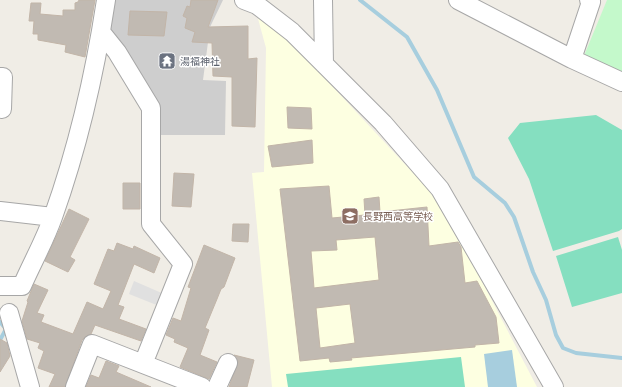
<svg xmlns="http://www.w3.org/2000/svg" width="622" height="387" viewBox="0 0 622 387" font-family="'Fira Sans','Noto Sans JP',sans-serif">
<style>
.education{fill:#fdffe1}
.religious{fill:#cecece}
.park{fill:#c4f9cb}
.pitch{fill:#85dfc0}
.parking{fill:#e0e0e0}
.water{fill:#a7cede}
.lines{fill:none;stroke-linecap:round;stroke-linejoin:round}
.stream{stroke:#a7cede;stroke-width:4}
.building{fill:#c1bab2;stroke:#c2b5a8;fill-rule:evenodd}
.minor-casing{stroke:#a7a7a7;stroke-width:20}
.minor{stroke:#fff;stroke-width:18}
.labels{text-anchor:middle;stroke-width:3;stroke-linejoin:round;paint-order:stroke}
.worship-label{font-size:10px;fill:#5b616d;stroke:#fff;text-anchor:start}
.education-label{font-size:10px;fill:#785e54;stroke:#fff;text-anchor:start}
</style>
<rect width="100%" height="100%" fill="#f0ede6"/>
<path class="education" d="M 257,15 L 291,42 L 429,190 L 464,247 L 537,387 L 272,387 L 252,173 L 264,172 L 266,48 Z"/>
<path class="religious" d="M 112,0 L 223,0 L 210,27 L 203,80 L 226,81 L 225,135 L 159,135 L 108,31 Z"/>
<path class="park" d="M 607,0 L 622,0 L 622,77 L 581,63 Z"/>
<path class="pitch" d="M 596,115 L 622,130 L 622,229 L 619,231 L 553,251 L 529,179 L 508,138 L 520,123 Z
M 618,237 L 622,250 L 622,293 L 572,307 L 556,256 Z
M 461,357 L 465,387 L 288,387 L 286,374 Z"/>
<path class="parking" d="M 134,281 L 164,294 L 159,306 L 129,294 Z"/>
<path class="water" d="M 512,350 L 517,387 L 488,387 L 484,354 Z"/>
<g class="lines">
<path class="stream" d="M 360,0 L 407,37 L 437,90 L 474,177 L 505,203 L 514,217 L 533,272 L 546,300 L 556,335 L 563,348 L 576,353 L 622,358
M 0,322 L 6,329 L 0,340"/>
</g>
<path class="building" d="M 79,0 L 95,0 L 85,57 L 65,52 L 66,45 L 38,40 L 38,34 L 33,34 L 34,21 L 29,21 L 31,3 L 41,3 L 40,14 L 63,16 L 63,10 L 75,10 L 75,3 L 78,2 Z
M 191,0 L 218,0 L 208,27 L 248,26 L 248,59 L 257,58 L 255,127 L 232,126 L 232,77 L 213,76 L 212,43 L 192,42 L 195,32 L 185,28 L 187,18 L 183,16 L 187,6 L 190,7 Z
M 130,11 L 167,12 L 164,36 L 128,35 Z
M 287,107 L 311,108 L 312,129 L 288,128 Z
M 312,140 L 313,163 L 272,167 L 268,146 Z
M 174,173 L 194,174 L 191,207 L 172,206 Z
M 123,183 L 140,183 L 140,209 L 123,209 Z
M 329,186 L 332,218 L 365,215 L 364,199 L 379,197 L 380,212 L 427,207 L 429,246 L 458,242 L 461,247 L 465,283 L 477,281 L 496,317 L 499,343 L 475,345 L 475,347 L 351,358 L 352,360 L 330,362 L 329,358 L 300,361 L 280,189 ZM 375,237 L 379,280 L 314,288 L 311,251 L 337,250 L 336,240 ZM 350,304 L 355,343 L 320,348 L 316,308 Z
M 69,209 L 89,219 L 70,257 L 75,260 L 68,272 L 45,261 Z
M 233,224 L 249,224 L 248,242 L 232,241 Z
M 117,243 L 133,249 L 134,246 L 160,258 L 154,273 L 134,264 L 118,305 L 124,307 L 119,319 L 146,329 L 141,341 L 95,325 L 91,334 L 86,336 L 82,340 L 65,387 L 49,387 L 55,374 L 38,368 L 44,351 L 38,348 L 40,343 L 27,339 L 22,321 L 28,302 L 27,301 L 34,284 L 48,290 L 37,313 L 44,315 L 41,322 L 73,334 L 87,302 L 103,309 L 111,291 L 94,284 L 108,249 L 114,251 Z
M 204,245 L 235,258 L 224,287 L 221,289 L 217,299 L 205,328 L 209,330 L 200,355 L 217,362 L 209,379 L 180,367 L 188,348 L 174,342 L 175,339 L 166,335 L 173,318 L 181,321 L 191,288 L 188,287 Z
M 0,339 L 7,343 L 10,356 L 0,372 Z
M 234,355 L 254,360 L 247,387 L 229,387 L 238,362 Z
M 106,361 L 119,366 L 116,372 L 151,387 L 86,387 L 91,375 L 99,378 Z"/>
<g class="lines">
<g class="minor-casing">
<path id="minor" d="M 244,0 L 257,5 L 292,32 L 383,123 L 440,189 L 554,387
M 323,0 L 324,64
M 458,0 L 572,59 L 622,82
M 101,32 L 117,52 L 151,108 L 151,224 L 183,264 L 143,364
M 572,59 L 591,2 L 589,0
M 0,77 L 3,77 L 2,109
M 0,211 L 53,217
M 0,286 L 22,286 C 32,263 45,240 53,217 C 78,147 95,73 106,0
M 9,313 L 30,387
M 75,387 L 92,344 L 202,387
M 217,387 L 228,363"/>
</g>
<use href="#minor" class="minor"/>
</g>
<defs>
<g id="temple-square" transform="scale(0.9)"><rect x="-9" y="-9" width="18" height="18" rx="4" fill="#6b7280" stroke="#fff"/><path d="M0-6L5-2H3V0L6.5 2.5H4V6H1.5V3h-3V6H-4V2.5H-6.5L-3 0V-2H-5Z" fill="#fff"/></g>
<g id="school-square" transform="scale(0.9)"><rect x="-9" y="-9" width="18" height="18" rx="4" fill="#8d6e63" stroke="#fff"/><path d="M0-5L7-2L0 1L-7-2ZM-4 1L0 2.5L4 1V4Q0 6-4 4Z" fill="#fff"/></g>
</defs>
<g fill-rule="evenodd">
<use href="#temple-square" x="167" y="61"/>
<use href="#school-square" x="350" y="216"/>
</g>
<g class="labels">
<g class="worship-label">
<text x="180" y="65">湯福神社</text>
</g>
<g class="education-label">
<text x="363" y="220">長野西高等学校</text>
</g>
</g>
</svg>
